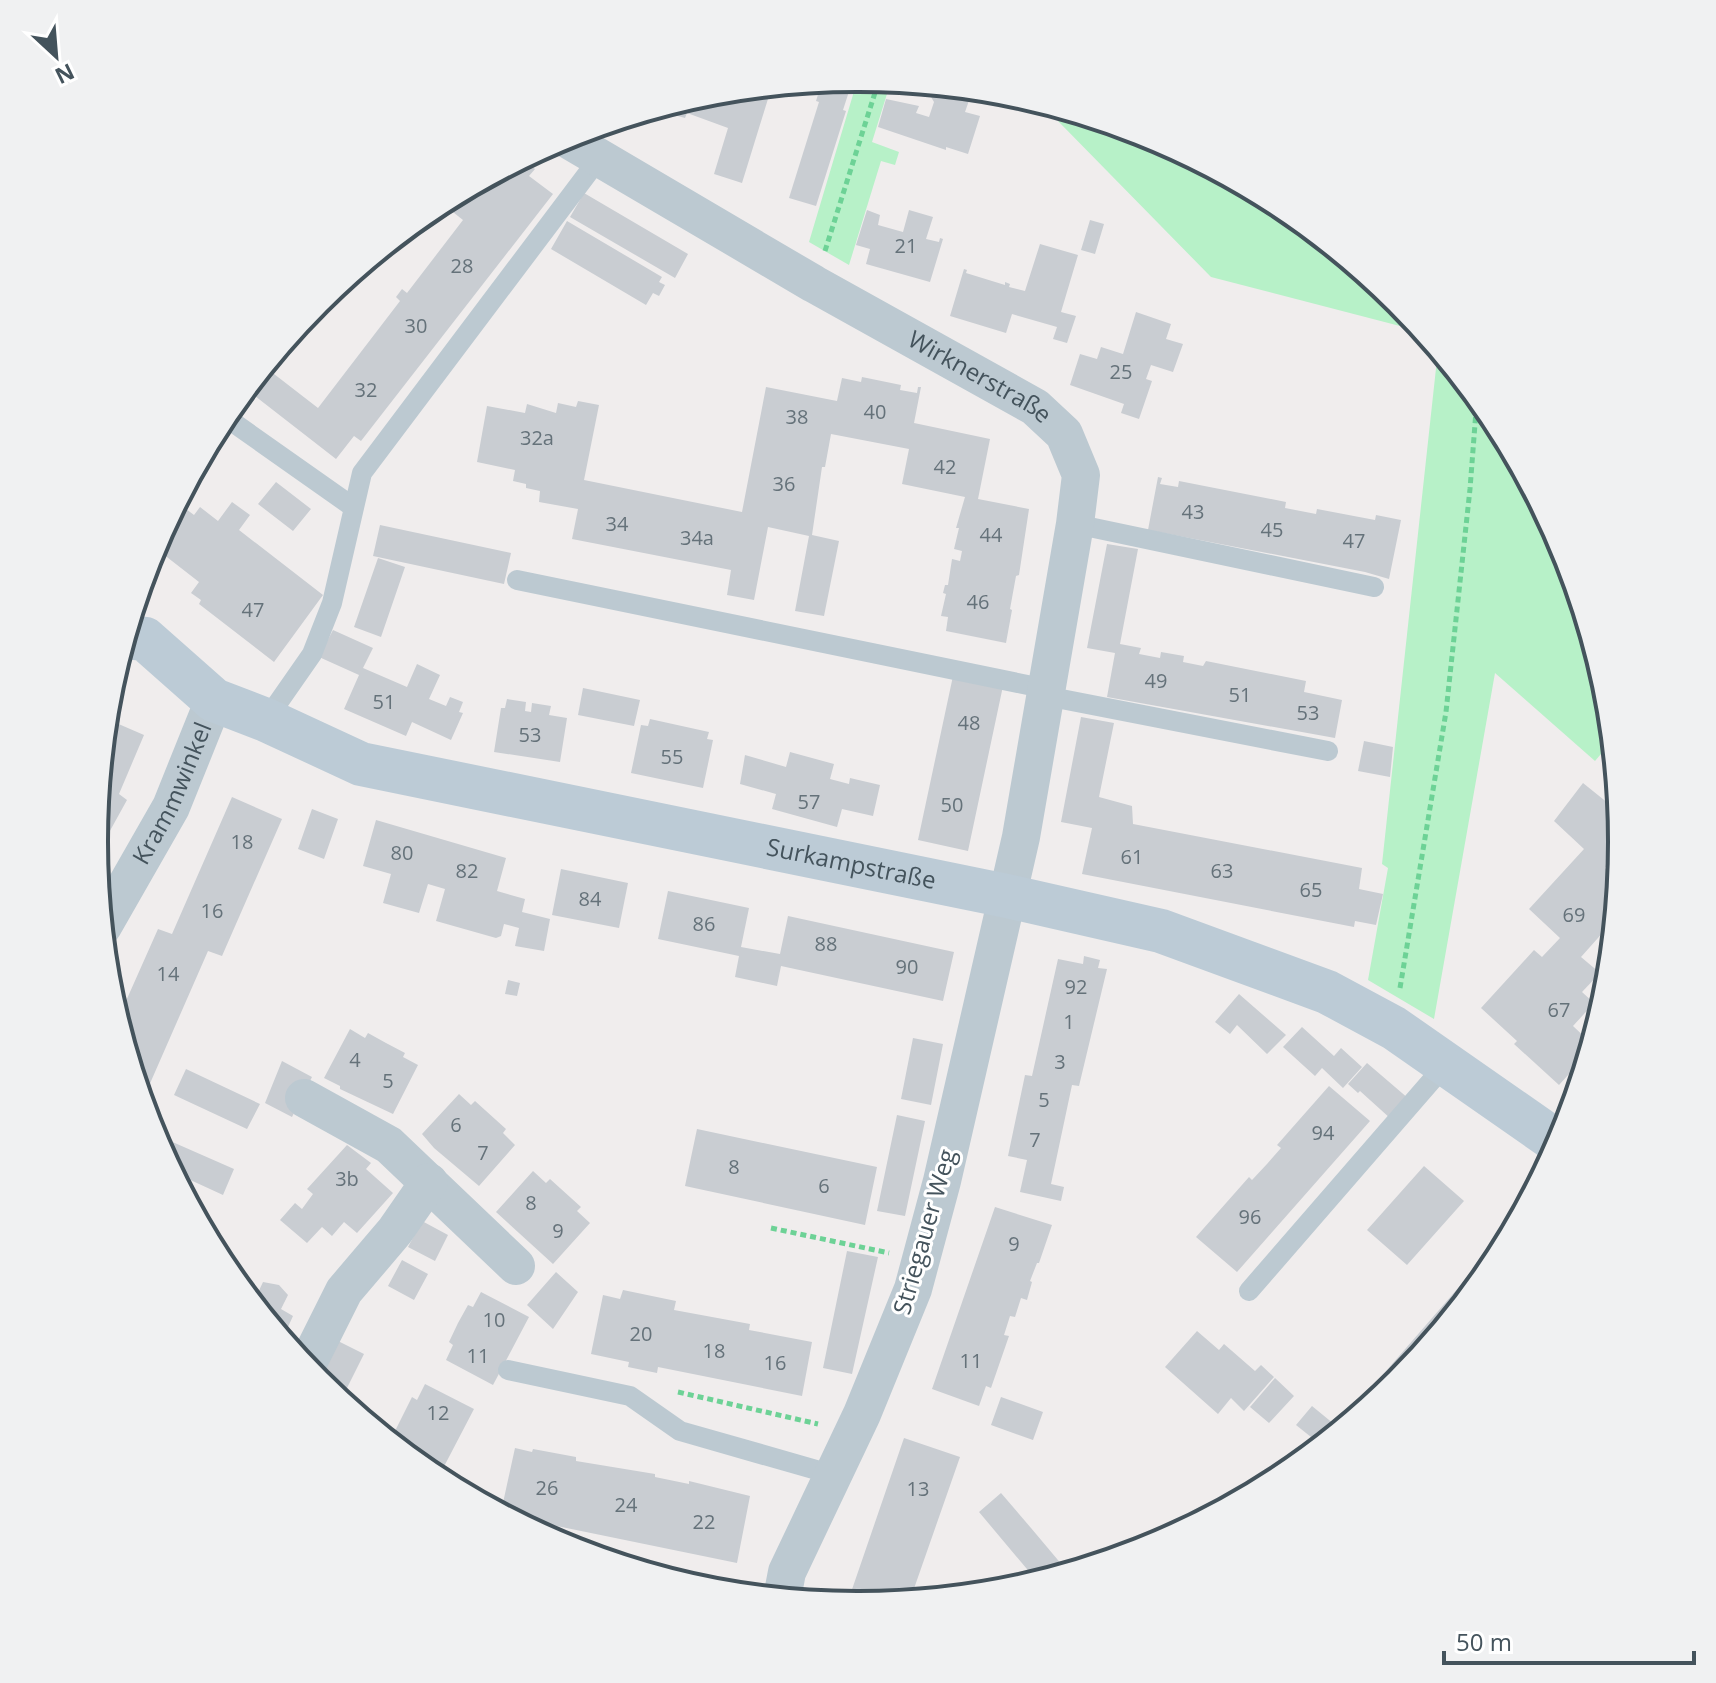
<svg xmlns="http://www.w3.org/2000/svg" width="1716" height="1683" viewBox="0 0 1716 1683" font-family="'Open Sans',sans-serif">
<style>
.green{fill:#b7f1c8}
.building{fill:#c9cdd2}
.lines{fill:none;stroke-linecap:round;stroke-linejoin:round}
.path{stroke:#6dd296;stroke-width:5;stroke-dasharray:6 4;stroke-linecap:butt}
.lane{stroke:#bcc9d1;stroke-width:20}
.street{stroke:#bcc9d1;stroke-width:38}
.secondary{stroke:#bccbd6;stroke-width:44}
.labels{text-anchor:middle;stroke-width:6;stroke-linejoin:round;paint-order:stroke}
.number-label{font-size:20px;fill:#65727a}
.street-label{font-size:24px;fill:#44535c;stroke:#fff}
.rim{fill:none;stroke:#44535c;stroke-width:4}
</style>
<rect width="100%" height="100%" fill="#f0eded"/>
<path class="green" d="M 858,78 L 891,81 L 872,142 L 899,152 L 895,165 L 881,161 L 849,265 L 809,242 Z
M 1052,106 L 1151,136 L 1283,207 L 1398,302 L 1423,332 L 1211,277 L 1058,121 Z
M 1438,350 L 1493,418 L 1564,550 L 1607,693 L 1612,741 L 1595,761 L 1495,673 L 1434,1019 L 1368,980 L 1388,868 L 1382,864 Z"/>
<path class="building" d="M 843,79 L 853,79 L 843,110 L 846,111 L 816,206 L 789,198 L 819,102 L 816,101 L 822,82 Z
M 772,86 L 742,183 L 714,174 L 728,128 L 687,113 L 685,118 L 667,113 L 669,107 L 666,106 L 709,93 Z
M 935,86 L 973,89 L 965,112 L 980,116 L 968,154 L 946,147 L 946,150 L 878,127 L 886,99 L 919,106 L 916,113 L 929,117 L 934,102 L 931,97 Z
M 522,159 L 535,169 L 529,176 L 553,194 L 361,441 L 354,436 L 336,459 L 246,389 L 265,367 L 318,408 L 400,301 L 396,297 L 402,289 L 407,293 L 463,220 L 444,205 L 450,198 L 474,185 L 478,188 L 484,180 Z
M 584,193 L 688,254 L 675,278 L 570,217 Z
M 867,210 L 880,215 L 878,225 L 903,232 L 909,210 L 933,217 L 926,239 L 939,242 L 940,238 L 943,239 L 930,282 L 866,264 L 870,249 L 856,245 Z
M 1090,220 L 1104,224 L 1095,254 L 1081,250 Z
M 567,221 L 662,277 L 659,282 L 665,285 L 659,296 L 653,293 L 646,305 L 551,249 Z
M 1040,244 L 1078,255 L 1061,312 L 1076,316 L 1067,343 L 1053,339 L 1057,327 L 1012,314 L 1006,333 L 950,316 L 964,269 L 967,270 L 966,273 L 1005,285 L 1005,282 L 1010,284 L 1009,287 L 1025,291 Z
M 1136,312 L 1171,324 L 1166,339 L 1183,344 L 1173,372 L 1151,365 L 1146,379 L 1152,381 L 1139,419 L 1121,413 L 1124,404 L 1070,385 L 1080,354 L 1097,359 L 1101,347 L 1123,354 Z
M 862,377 L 901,385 L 900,390 L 917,393 L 918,387 L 921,387 L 914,423 L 990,439 L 978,499 L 1029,509 L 1019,575 L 1016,576 L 1010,609 L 1012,610 L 1006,643 L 946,631 L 948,617 L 941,616 L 946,594 L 943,593 L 945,585 L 948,585 L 952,559 L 960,561 L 962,551 L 954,549 L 959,528 L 956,528 L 965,497 L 902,484 L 909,449 L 831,434 L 825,467 L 822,467 L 812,535 L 839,541 L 824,616 L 795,611 L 809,536 L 768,527 L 754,600 L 727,595 L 731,570 L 572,539 L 578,509 L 539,502 L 540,491 L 526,488 L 526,484 L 513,481 L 515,470 L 477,462 L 487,406 L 525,413 L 527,404 L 556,413 L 558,403 L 576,407 L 578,401 L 599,405 L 584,480 L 742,512 L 766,387 L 837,401 L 842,378 L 861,382 Z
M 1158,477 L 1162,478 L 1160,484 L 1178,487 L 1179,481 L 1286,502 L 1285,508 L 1316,514 L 1317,509 L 1375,520 L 1376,515 L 1401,520 L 1389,579 L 1365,572 L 1148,530 Z
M 276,482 L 311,509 L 293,531 L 258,504 Z
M 232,502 L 250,515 L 239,530 L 323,595 L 274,662 L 199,604 L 201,600 L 191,593 L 199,582 L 154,547 L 178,503 L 194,515 L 200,507 L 218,521 Z
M 380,525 L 511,553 L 504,584 L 373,556 Z
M 1107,544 L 1138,549 L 1120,644 L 1141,648 L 1139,654 L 1160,658 L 1161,652 L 1184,656 L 1183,662 L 1203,666 L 1206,661 L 1306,681 L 1304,692 L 1342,700 L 1335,738 L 1107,697 L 1115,653 L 1087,648 Z
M 378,558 L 405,567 L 381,637 L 354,627 Z
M 333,630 L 373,648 L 363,668 L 407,687 L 417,664 L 440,675 L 429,699 L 446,706 L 450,697 L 463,702 L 459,712 L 463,713 L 451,740 L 412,722 L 406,736 L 344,709 L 359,675 L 319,657 Z
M 953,676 L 1003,686 L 968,851 L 918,840 Z
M 583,688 L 640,700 L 634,726 L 578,715 Z
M 507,699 L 526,702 L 525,711 L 531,712 L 532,703 L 551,706 L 549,715 L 567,718 L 560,762 L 494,752 L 501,708 L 505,708 Z
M 1081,717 L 1114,723 L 1099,797 L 1132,806 L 1133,824 L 1362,868 L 1359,889 L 1383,894 L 1376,925 L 1355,921 L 1354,927 L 1082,874 L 1092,828 L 1061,822 Z
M 107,719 L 144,735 L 119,794 L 127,800 L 106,838 L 104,836 L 95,849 Z
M 650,719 L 709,732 L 707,739 L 713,740 L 703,788 L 631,773 L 641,725 L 648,726 Z
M 1364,741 L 1393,747 L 1390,777 L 1358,771 Z
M 790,752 L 834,764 L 830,779 L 849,784 L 850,778 L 880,785 L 873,816 L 842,809 L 837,827 L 772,809 L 776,794 L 740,784 L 745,755 L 786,767 Z
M 1583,783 L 1619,812 L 1621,842 L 1621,851 L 1605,868 L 1618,879 L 1604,895 L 1615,905 L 1614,920 L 1581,957 L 1600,973 L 1582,992 L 1594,1003 L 1573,1026 L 1591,1043 L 1580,1076 L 1569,1074 L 1559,1085 L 1514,1044 L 1517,1041 L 1481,1008 L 1534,950 L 1542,957 L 1560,938 L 1529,909 L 1584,849 L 1554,821 Z
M 232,797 L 282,819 L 222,956 L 208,951 L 148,1088 L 137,1083 L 118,1019 L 158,929 L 172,934 Z
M 312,809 L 338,819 L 324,859 L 298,849 Z
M 376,820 L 506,858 L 497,891 L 525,899 L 522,912 L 550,919 L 544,951 L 515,946 L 519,928 L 504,924 L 501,936 L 496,938 L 436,921 L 445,889 L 428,884 L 419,913 L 383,903 L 391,874 L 363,866 Z
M 561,869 L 628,883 L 619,928 L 552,915 Z
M 668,891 L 749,908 L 741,947 L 780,954 L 788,916 L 954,952 L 943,1001 L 781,966 L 777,986 L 735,977 L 739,956 L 658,939 Z
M 1084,956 L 1100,960 L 1098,968 L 1107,969 L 1079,1086 L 1072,1085 L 1051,1184 L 1064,1187 L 1061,1201 L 1020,1192 L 1027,1160 L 1008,1156 L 1025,1075 L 1032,1076 L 1058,959 L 1083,964 Z
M 508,980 L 520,983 L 517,996 L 505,994 Z
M 1239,994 L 1286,1035 L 1267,1054 L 1237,1025 L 1230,1034 L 1215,1022 Z
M 1302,1027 L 1334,1056 L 1341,1048 L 1362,1067 L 1343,1088 L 1322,1068 L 1315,1076 L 1283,1047 Z
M 350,1029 L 365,1038 L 368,1033 L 386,1043 L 405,1053 L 403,1057 L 418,1065 L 393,1114 L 340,1089 L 340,1086 L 324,1078 Z
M 913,1038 L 943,1044 L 931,1105 L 901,1099 Z
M 282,1061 L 312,1077 L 292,1117 L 265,1103 Z
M 1367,1063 L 1409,1099 L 1391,1119 L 1360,1091 L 1358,1093 L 1348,1084 Z
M 186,1069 L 260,1104 L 247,1129 L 174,1095 Z
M 1329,1086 L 1370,1121 L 1237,1272 L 1196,1237 L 1249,1177 L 1252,1180 L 1267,1164 L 1281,1148 L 1277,1145 Z
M 459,1094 L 471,1105 L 475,1101 L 506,1129 L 503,1133 L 515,1145 L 479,1186 L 434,1148 L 422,1134 Z
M 897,1115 L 925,1121 L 905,1216 L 877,1211 Z
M 697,1129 L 877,1167 L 865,1225 L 685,1186 Z
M 152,1133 L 234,1169 L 223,1195 L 173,1172 Z
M 347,1145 L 371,1163 L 366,1169 L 393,1193 L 357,1233 L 344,1222 L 332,1236 L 322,1227 L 307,1243 L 280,1220 L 295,1203 L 302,1209 L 313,1194 L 307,1189 Z
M 1424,1166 L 1464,1201 L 1407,1265 L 1367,1230 Z
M 533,1171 L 546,1183 L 550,1179 L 581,1207 L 577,1211 L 590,1223 L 553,1264 L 496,1212 Z
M 995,1207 L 1052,1225 L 1039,1263 L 1037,1263 L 1030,1281 L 1032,1282 L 1027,1300 L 1021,1298 L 1015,1317 L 1010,1316 L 1004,1335 L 1009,1336 L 991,1388 L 986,1386 L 979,1406 L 932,1389 Z
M 422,1221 L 448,1235 L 435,1261 L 408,1247 Z
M 847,1251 L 878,1257 L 852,1374 L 823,1368 Z
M 1485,1257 L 1493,1266 L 1398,1382 L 1366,1407 L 1360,1401 Z
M 402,1260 L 428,1274 L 414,1300 L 388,1286 Z
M 556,1272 L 578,1292 L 553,1329 L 527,1305 Z
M 263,1282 L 279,1285 L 288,1295 L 281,1309 L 293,1316 L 283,1338 L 243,1290 L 256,1297 Z
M 623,1290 L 676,1301 L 674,1310 L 750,1324 L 749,1330 L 812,1342 L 802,1396 L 658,1367 L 657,1373 L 628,1367 L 629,1362 L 591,1354 L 603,1295 L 620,1299 Z
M 481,1292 L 529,1317 L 493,1385 L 446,1360 L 453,1345 L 449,1342 L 458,1323 L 468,1305 L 473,1307 Z
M 1197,1331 L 1219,1350 L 1224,1344 L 1255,1371 L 1261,1365 L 1274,1377 L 1244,1411 L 1231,1398 L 1218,1414 L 1165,1367 Z
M 338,1341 L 364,1354 L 341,1400 L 317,1380 Z
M 1275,1378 L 1294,1396 L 1269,1423 L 1250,1407 Z
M 425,1384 L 474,1409 L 438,1478 L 394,1444 L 397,1437 L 393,1435 L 412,1397 L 417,1400 Z
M 1001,1397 L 1043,1412 L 1033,1440 L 991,1425 Z
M 1312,1406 L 1340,1429 L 1321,1445 L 1296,1425 Z
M 904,1438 L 960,1457 L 910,1600 L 847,1604 Z
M 515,1448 L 532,1452 L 533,1449 L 576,1457 L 576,1461 L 655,1474 L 655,1477 L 689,1484 L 689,1481 L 750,1496 L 737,1563 L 508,1516 L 501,1512 Z
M 1277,1469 L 1285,1474 L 1265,1485 Z
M 1001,1493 L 1031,1528 L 1068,1572 L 1037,1581 L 979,1512 Z"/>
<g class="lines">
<path class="path" d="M 825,251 L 879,80
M 1400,988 L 1446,712 L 1470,489 L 1477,398
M 771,1228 L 889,1253
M 678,1392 L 818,1424
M 688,1584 L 717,1591"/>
<path class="lane" d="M 224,416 L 353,507
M 1075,524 L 1374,587
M 517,580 L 1047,689
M 1046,696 L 1328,751
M 266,720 L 312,654 L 332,603 L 362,473 L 600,157
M 1249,1291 L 1446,1064
M 508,1370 L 630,1396 L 680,1431 L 834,1475"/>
<g class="street">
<path id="s1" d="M 564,137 L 814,284 L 1035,407 L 1064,434 L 1081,475 L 1075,524 L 1021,837 L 942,1181 L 913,1289 L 862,1414 L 787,1572 L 782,1598"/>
<path id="s2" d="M 103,926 L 171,807 L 214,700"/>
<path d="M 304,1098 L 389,1145 L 516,1266"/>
<path d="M 306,1367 L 344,1291 L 395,1231 L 429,1182"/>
</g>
<path class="secondary" id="s3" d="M 126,637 L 145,639 L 214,700 L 266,720 L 361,764 L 1007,896 L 1161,931 L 1327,992 L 1394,1028 L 1559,1143"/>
</g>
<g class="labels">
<g class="number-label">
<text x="906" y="253">21</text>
<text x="462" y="273">28</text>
<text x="416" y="333">30</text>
<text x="1121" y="379">25</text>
<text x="366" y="397">32</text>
<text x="875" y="419">40</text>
<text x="797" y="424">38</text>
<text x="537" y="445">32a</text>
<text x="945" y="474">42</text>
<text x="784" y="491">36</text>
<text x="1193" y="519">43</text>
<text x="617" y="531">34</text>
<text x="1272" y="537">45</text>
<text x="991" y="542">44</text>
<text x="697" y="545">34a</text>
<text x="1354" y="548">47</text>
<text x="978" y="609">46</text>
<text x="253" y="617">47</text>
<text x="1156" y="688">49</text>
<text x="1240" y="702">51</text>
<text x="384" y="709">51</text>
<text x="1308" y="720">53</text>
<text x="969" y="730">48</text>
<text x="530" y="742">53</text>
<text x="672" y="764">55</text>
<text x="809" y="809">57</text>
<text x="952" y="812">50</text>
<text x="242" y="849">18</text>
<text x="402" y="860">80</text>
<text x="1132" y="864">61</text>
<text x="467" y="878">82</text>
<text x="1222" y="878">63</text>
<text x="1311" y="897">65</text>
<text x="590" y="906">84</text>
<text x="212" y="918">16</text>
<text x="1574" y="922">69</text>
<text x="704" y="931">86</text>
<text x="826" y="951">88</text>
<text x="907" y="974">90</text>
<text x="168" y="981">14</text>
<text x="1076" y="994">92</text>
<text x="1559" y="1017">67</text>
<text x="1069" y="1029">1</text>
<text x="355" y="1067">4</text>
<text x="1060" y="1069">3</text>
<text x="388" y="1088">5</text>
<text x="1044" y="1107">5</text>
<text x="456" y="1132">6</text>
<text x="1323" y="1140">94</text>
<text x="1035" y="1147">7</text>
<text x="483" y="1160">7</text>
<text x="734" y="1174">8</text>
<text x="347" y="1186">3b</text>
<text x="824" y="1193">6</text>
<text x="531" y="1210">8</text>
<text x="1250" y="1224">96</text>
<text x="558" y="1238">9</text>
<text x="1014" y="1251">9</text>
<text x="494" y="1327">10</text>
<text x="641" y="1341">20</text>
<text x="714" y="1358">18</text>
<text x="478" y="1363">11</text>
<text x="971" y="1368">11</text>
<text x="775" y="1370">16</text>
<text x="438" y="1420">12</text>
<text x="547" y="1495">26</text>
<text x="918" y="1496">13</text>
<text x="626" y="1512">24</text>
<text x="704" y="1529">22</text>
</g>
<g class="street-label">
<text dy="8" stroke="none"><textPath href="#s1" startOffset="480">Wirknerstraße</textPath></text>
<text dy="8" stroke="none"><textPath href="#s2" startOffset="150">Krammwinkel</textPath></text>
<text dy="8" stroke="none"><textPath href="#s3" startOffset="772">Surkampstraße</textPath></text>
<text transform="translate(925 1232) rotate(-74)" y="8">Striegauer Weg</text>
</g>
</g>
<path d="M0 0H1716V1683H0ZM857 92H859A749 749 0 0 1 1608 841V842A749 749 0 0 1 859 1591H857A749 749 0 0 1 108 842V841A749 749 0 0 1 857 92Z" fill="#f0f1f2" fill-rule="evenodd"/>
<path class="rim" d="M857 92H859A749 749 0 0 1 1608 841V842A749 749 0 0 1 859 1591H857A749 749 0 0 1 108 842V841A749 749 0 0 1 857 92Z"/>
<g transform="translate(56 56) rotate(154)" stroke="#ffffff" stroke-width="6" paint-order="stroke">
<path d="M0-6L14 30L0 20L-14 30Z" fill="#44535c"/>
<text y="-12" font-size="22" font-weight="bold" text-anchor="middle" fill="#44535c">N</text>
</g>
<path d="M1444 1651v12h250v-12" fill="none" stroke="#44535c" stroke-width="4"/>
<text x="1456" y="1651" font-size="24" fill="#44535c" stroke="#ffffff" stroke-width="6" paint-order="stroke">50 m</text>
</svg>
